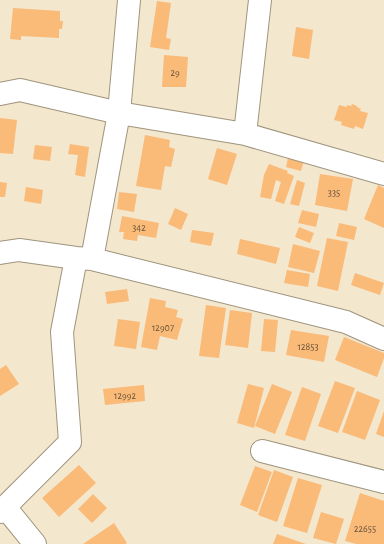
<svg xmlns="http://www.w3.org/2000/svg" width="384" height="544" viewBox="0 0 384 544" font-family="'Alegreya Sans',sans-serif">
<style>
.building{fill:#faba78}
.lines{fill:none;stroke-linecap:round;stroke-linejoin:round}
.minor-casing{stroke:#9f947d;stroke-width:24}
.minor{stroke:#fff;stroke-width:22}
.labels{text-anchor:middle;stroke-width:3.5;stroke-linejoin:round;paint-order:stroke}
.number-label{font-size:10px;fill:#645139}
</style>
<rect width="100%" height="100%" fill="#f3e7ce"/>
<path class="building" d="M 157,1 L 171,3 L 166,38 L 171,39 L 169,50 L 150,47 Z
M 13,8 L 60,11 L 60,21 L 63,21 L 62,29 L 59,29 L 59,38 L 21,36 L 21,40 L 10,39 Z
M 296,27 L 313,30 L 309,59 L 292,56 Z
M 164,55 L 188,57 L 186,87 L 162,87 Z
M 352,104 L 357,106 L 357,107 L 361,109 L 360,111 L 368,113 L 363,129 L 355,126 L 354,129 L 341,125 L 342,122 L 334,120 L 339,105 L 347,107 L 347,105 L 351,106 Z
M 0,118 L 17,120 L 13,154 L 0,153 Z
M 145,135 L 170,140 L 169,147 L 175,149 L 171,167 L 165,166 L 161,190 L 136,186 Z
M 70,144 L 89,147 L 85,177 L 75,175 L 78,155 L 68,154 Z
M 35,145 L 52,147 L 50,161 L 33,159 Z
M 217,148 L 237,154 L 227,185 L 208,179 Z
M 289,153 L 305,157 L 301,171 L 286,167 Z
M 269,164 L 288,171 L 287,173 L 294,176 L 284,204 L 275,201 L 281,182 L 276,180 L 271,199 L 260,197 L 264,175 Z
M 320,174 L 353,179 L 347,211 L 315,205 Z
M 297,180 L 305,183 L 299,206 L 290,204 Z
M 0,182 L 7,183 L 5,197 L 0,197 Z
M 378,185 L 384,188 L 384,228 L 364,219 Z
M 26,187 L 43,190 L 41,204 L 24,201 Z
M 119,192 L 137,194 L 134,212 L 117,209 Z
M 175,208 L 188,214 L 181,230 L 168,224 Z
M 302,210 L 319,214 L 316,227 L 298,223 Z
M 122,216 L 159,223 L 156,238 L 138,235 L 137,241 L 123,239 L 124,232 L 119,232 Z
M 339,223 L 357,227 L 354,240 L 336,236 Z
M 299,227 L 314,233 L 310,243 L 295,237 Z
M 192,230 L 214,233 L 211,246 L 190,242 Z
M 327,238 L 348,242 L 338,291 L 317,286 Z
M 240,239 L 280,248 L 276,264 L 237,254 Z
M 293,244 L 320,251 L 314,273 L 288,267 Z
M 287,270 L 310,274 L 308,287 L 284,283 Z
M 355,273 L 384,283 L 380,295 L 351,285 Z
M 127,289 L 129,301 L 107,304 L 105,292 Z
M 150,298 L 166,301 L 165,307 L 178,310 L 176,317 L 183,319 L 177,340 L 160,336 L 157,350 L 141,347 Z
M 206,305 L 226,308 L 219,358 L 199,356 Z
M 230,310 L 252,313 L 248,348 L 225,345 Z
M 118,319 L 140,322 L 136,349 L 114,346 Z
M 264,319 L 278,320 L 275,352 L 261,351 Z
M 291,330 L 329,336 L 324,362 L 286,355 Z
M 344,337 L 384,353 L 384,358 L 377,377 L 335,360 Z
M 6,365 L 19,384 L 0,396 L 0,369 Z
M 335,381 L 355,388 L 338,433 L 318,426 Z
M 248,384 L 264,388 L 254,428 L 237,423 Z
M 272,384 L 292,392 L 275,434 L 255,426 Z
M 144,385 L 145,401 L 105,405 L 103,389 Z
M 302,387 L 321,394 L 305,441 L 285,435 Z
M 357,391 L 380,400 L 365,440 L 342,432 Z
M 384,411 L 384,437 L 376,434 Z
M 79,465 L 96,483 L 59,517 L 42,498 Z
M 255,466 L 272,472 L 257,512 L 240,505 Z
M 274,470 L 293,477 L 277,522 L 258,515 Z
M 298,478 L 322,485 L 307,533 L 283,526 Z
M 360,493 L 384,501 L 384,544 L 356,544 L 345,541 Z
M 93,494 L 107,508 L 92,523 L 78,509 Z
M 321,512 L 344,519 L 336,544 L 313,538 Z
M 114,523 L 127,543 L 125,544 L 83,544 Z
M 277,534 L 306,544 L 273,544 Z"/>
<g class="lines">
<g class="minor-casing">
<path id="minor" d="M 0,94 L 20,90 L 119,113 L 245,134 L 384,174
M 245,134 L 260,0
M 0,253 L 19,250 L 76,258 L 92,259 L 346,322 L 384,339
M 92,259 L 119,113 L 129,0
M 262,451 L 384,482
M 5,507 L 35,544
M 0,512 L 70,442 L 62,332 L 76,258"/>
</g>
<use href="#minor" class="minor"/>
</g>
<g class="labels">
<g class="number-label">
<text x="175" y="76">29</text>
<text x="334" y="196">335</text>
<text x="139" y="231">342</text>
<text x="163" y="331">12907</text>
<text x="308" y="350">12853</text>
<text x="125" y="399">12992</text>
<text x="365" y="532">22655</text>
</g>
</g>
</svg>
